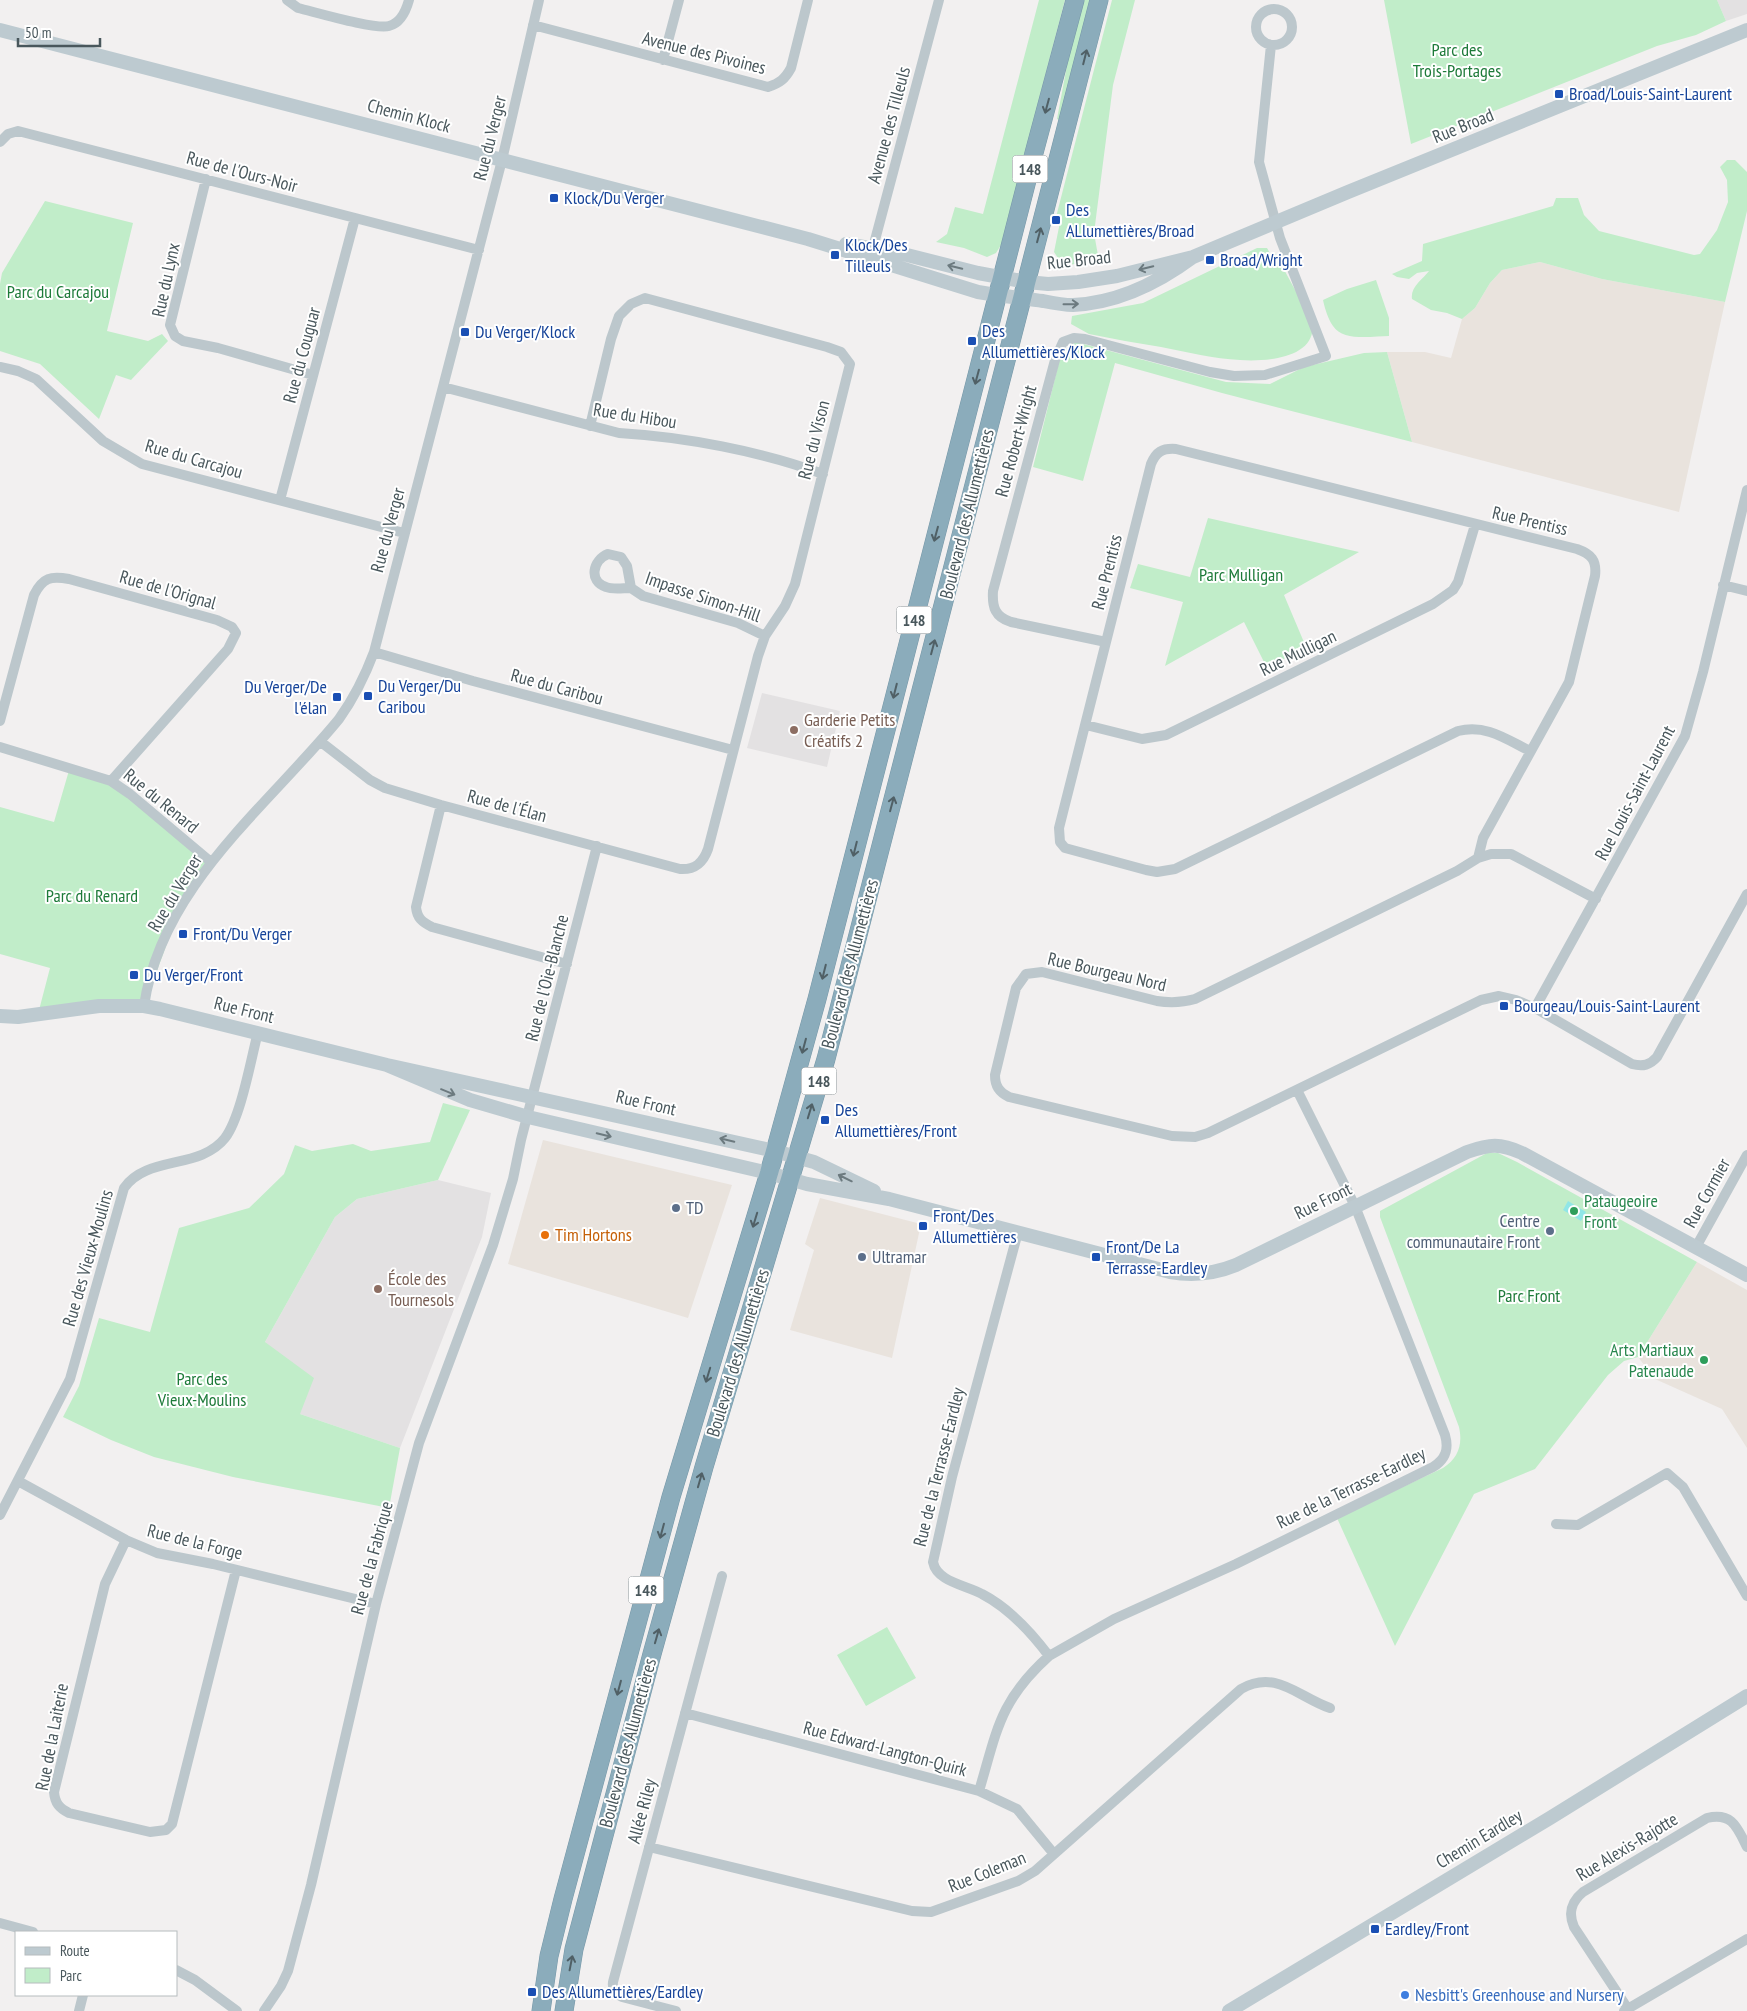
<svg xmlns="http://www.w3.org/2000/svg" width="1747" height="2011" viewBox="0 0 1747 2011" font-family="'PT Sans Narrow',sans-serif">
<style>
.commercial{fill:#e9e3dd}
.education{fill:#e3e1e2}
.green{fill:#c1edc9}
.water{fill:#91e6e7}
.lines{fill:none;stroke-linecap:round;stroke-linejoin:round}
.highway-casing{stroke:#7697a7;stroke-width:19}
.street{stroke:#bcc7cc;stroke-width:10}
.secondary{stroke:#bdcad0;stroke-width:14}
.highway{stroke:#8bacbb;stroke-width:18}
.oneway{stroke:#506066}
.oneway2{stroke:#6c7a7f}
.transit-dot{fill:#1a4fb4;stroke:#fff;stroke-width:2}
.education-dot{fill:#8d6e63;stroke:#fff;stroke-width:2}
.service-dot{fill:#5c6f8a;stroke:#fff;stroke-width:2}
.leisure-dot{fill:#2e9e5b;stroke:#fff;stroke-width:2}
.food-dot{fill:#e8710a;stroke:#fff;stroke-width:2}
.shop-dot{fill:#3f7fe0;stroke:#fff;stroke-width:2}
.labels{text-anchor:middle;stroke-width:4;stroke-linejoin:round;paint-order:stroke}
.shield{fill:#fff;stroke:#80898d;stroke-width:1}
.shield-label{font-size:16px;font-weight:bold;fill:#49575c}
.park-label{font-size:18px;fill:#1d7a39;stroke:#fff}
.street-label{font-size:18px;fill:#49575c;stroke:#fff}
.transit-label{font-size:18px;fill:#164399;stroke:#fff;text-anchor:start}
.education-label{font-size:18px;fill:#785e54;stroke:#fff;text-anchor:start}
.leisure-label{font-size:18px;fill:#27864d;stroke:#fff;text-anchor:start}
.service-label{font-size:18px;fill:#4e5e75;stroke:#fff;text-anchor:start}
.food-label{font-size:18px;fill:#c56008;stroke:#fff;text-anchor:start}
.shop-label{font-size:18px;fill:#366cbe;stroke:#fff;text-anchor:start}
</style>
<rect width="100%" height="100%" fill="#f2f0f0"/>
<path class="commercial" d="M 1540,262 L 1602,279 L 1725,302 L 1679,512 L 1412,442 L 1387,352 L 1425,352 L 1451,358 L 1462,319 L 1475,308 L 1490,283 L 1502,270 Z
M 543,1140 L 732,1185 L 688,1318 L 508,1264 Z
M 820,1198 L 921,1224 L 892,1358 L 790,1330 L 814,1250 L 805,1244 Z
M 1697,1262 L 1747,1290 L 1747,1448 L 1722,1409 L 1655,1379 L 1638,1357 Z"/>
<path class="education" d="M 1717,0 L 1747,0 L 1747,14 L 1726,21 Z
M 762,693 L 840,711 L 827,767 L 747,748 Z
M 438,1180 L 491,1193 L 482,1237 L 400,1448 L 300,1414 L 265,1342 L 335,1217 L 357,1199 Z"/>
<path class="green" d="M 1039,0 L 1065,0 L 1001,245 L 996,253 L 987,257 L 964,248 L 936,242 L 947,234 L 955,207 L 983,214 Z
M 1081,0 L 1093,0 L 1062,121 L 1057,119 L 1073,33 Z
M 1112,0 L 1135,0 L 1113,85 L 1094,233 L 1099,261 L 1067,265 L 1058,258 L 1054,252 L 1061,217 L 1056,217 Z
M 1384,0 L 1717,0 L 1726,21 L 1696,35 L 1657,46 L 1411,144 Z
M 1727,160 L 1735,160 L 1747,172 L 1747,211 L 1725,302 L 1602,279 L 1540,262 L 1502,270 L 1490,283 L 1475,308 L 1462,319 L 1447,313 L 1431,310 L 1412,299 C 1410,287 1423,279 1429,271 L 1417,273 L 1409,279 L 1397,277 L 1392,274 L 1422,261 L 1423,244 L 1553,206 L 1556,198 L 1578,198 L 1584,215 L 1599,231 L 1694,255 L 1700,254 L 1717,230 L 1728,202 L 1727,180 L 1720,167 Z
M 45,201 L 133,223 L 107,331 L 148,341 L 162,334 L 168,341 L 131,380 L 116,375 L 99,419 L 40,364 L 0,351 L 0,284 L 2,273 Z
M 1257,248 L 1267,248 L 1271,255 L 1275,253 L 1312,321 C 1319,358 1266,362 1240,360 C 1214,359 1187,352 1161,347 C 1137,343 1113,339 1089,334 L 1071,324 L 1072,316 L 1143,303 Z
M 1376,280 L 1389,318 L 1389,336 C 1373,336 1343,342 1333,326 C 1328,319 1325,309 1323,300 L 1347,289 Z
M 1076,342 L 1226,382 L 1270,384 L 1304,367 L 1364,353 L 1387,352 L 1412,442 L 1222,393 L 1115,363 L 1083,481 L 1033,467 L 1060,358 L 1064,350 Z
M 1208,518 L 1359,552 L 1284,595 L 1306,647 L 1267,668 L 1244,622 L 1165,666 L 1183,602 L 1130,588 L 1138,564 L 1190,577 Z
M 70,767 L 111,781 L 211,862 L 179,911 L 144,1006 L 38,1014 L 50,968 L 0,954 L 0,807 L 54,822 Z
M 443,1103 L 470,1110 L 438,1180 L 357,1199 L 335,1217 L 265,1342 L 314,1378 L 300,1414 L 400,1448 L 389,1508 L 233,1477 L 154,1457 L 111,1440 L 63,1417 L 79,1386 L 99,1318 L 150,1332 L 179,1228 L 249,1208 L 284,1174 L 295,1145 L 312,1151 L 353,1144 L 371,1151 L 430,1142 Z
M 1487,1153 L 1498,1153 L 1517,1162 L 1697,1262 L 1638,1357 L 1624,1361 L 1608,1375 L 1535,1469 L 1474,1494 L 1395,1646 L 1337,1518 L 1443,1468 C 1458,1458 1463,1445 1459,1427 L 1380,1217 L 1380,1211 Z
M 887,1627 L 916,1678 L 866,1706 L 837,1655 Z"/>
<path class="water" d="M 1568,1201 L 1586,1212 L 1581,1221 L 1563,1210 Z"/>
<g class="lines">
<g class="highway-casing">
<path id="highway" d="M 541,2011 L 549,1956 L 563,1899 L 671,1497 L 769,1173 L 817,999 L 1034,153 L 1075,0
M 564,2011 L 574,1949 L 652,1654 L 704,1467 L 826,1059 L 1099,0"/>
</g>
<path class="street" d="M 287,0 L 298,8 C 315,12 375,30 389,26 C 401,23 406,11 409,0
M1256 27a18 18 0 1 1 36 0a18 18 0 1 1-36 0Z
M 533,25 L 768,87 C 780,83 785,79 791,68 L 808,0
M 663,60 L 679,0
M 0,142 L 8,134 L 18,131 L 479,250
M 206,179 L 170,325 L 175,336 L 183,341 L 218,348 L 313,375
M 871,255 L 939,0
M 0,367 L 18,371 L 36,379 L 103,441 L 142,464 L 404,533
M 443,387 L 619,433 C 685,437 760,451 823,474
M 280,500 L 355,218
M 1723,585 L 1747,591
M 631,588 C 623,588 613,590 606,587 C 588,581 593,560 608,554 L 621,557 L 627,566 L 631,588 L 643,596 L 738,623 L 765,636
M 1106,642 L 1011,622 C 995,617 992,607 993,591 L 1055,360 L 1063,342 L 1074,338 L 1085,339 L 1210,372 L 1234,376 L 1265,375 L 1326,356 L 1280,238 L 1259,162 L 1271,45
M 374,652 L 473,681 L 733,750
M 0,721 L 34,595 C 43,577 51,576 69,579 L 217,620 L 232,627 L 236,633 L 228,649 L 111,781
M 1086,725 L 1142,739 L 1166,735 L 1433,604 L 1453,590 L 1458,582 L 1475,525
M 321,742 L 370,780 L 385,788 L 441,805 L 680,869 C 695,870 703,863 708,849 L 758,656 L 765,636 L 785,606 L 795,584 L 850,364 L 841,352 L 827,347 L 645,298 L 631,304 L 619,316 L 611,339 L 590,426
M 0,747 L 111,781 L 130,794 L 211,862
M 441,805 L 416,907 C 417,918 422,922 432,927 L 567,964
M 1478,858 L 1483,838 L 1569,682 L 1595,576 C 1597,560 1591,554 1577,549 L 1176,449 C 1162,448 1156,452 1151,464 L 1059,828 L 1060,842 L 1065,848 L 1146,870 L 1157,872 L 1175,869 L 1458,731 C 1486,724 1506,739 1530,751
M 1596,899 L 1511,854 L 1491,854 L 1478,858 L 1457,871 L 1195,999 C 1181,1003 1170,1003 1157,1001 L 1042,972 L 1026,974 L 1016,988 L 995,1075 C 995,1086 999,1092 1009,1097 L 1172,1136 L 1195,1137 L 1208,1133 L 1481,1000 L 1499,996 L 1516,1000 L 1535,1008 L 1632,1064 C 1643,1067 1650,1065 1657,1057 L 1747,894
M 144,1006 C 161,887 267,807 339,719 C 354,698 365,676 374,652 L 502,160 L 539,0
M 1535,1008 L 1685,736 L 1703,672 L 1747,490
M 1018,1232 L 952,1477 L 933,1562 C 937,1582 966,1585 982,1594 C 1009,1608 1031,1632 1049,1656 L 1114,1619 L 1236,1564 L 1433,1467 C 1446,1459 1449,1449 1445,1435 L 1355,1206 L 1297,1090
M 1696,1247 L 1747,1155
M 18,1481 L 126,1540 L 157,1553 L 213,1564 L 376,1604
M 0,1515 L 70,1379 L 124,1188 C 147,1155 200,1170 225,1138 C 241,1117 251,1059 258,1032
M 1556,1524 L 1578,1525 L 1667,1473 L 1683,1487 L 1747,1596
M 126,1540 L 105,1584 L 54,1792 C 55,1803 59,1808 69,1813 L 150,1832 L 166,1830 L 172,1824 L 236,1570
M 685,1713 L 979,1791 L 1017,1809 L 1054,1854
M 979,1791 C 997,1731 999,1701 1049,1656
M 649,1847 L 912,1911 L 931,1912 L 1018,1881 L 1035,1871 L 1241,1689 C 1276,1669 1298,1697 1330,1708
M 0,1923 L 33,1932
M 176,1970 L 195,1980 L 237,2011
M 1628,2009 L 1574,1927 C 1568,1913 1571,1902 1583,1892 L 1707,1818 C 1732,1812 1737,1827 1747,1847
M 79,2011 L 83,1995
M 264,2011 L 281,1986 L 288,1971 L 311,1885 L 376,1604 L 419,1443 L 493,1245 L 513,1179 L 521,1140 L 597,846
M 676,2011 L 622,1997 C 615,1993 612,1990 613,1982 L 722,1576
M 1624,2011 L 1747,1939"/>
<path class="secondary" d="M 0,30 L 808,239 L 978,292 C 1000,296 1021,298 1043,301 C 1053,303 1063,305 1073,305 C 1118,303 1158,283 1193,257
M 846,244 L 899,253 L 978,273 L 1027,282 L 1048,284 L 1078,282 L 1117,276 L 1193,257 L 1348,192 L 1747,30
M 0,1016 L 18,1017 L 99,1006 L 144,1006 L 160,1009 L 387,1065 L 775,1151 L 814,1162 L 874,1191
M 387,1065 L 470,1100 L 528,1117 L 769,1173 L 807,1184 L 889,1199 L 1170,1272 C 1193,1276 1214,1274 1236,1265 L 1467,1152 C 1490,1144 1500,1143 1522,1153 L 1747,1275
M 1229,2011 L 1550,1818 L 1747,1696"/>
<use href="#highway" class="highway"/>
</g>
<defs><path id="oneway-shaft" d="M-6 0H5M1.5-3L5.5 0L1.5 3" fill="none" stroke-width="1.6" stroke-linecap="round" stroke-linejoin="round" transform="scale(1.25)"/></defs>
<g class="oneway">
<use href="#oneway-shaft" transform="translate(1085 57) rotate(-76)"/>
<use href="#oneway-shaft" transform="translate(1047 106) rotate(105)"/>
<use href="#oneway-shaft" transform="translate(1039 235) rotate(-75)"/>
<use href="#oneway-shaft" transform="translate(977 377) rotate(105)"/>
<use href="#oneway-shaft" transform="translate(936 534) rotate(105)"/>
<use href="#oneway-shaft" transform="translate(933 647) rotate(-75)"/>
<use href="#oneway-shaft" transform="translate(895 691) rotate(104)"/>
<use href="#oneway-shaft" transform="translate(892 804) rotate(-75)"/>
<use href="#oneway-shaft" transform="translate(855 849) rotate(104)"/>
<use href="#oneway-shaft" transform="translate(824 972) rotate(104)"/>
<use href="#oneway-shaft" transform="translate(804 1046) rotate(105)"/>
<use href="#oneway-shaft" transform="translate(810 1111) rotate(-73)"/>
<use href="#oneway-shaft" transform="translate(755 1220) rotate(107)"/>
<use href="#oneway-shaft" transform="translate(708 1375) rotate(107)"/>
<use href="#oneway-shaft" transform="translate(700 1480) rotate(-74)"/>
<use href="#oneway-shaft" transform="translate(662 1531) rotate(105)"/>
<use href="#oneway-shaft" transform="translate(657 1636) rotate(-74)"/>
<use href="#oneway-shaft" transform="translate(619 1688) rotate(105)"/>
<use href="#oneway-shaft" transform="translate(571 1963) rotate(-79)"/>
</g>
<g class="oneway2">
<use href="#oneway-shaft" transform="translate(955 267) rotate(-166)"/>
<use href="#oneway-shaft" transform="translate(1146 268) rotate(166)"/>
<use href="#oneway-shaft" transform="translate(1071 304) rotate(-1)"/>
<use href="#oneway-shaft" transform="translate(448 1092) rotate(22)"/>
<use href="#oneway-shaft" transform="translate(604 1135) rotate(13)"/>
<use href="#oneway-shaft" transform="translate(727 1140) rotate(-167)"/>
<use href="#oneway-shaft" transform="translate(845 1178) rotate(-154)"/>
</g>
<g class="transit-dot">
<rect x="1554" y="89" width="10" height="10" rx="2.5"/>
<rect x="549" y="193" width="10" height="10" rx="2.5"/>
<rect x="1051" y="215" width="10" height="10" rx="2.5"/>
<rect x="830" y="250" width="10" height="10" rx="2.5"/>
<rect x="1205" y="255" width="10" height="10" rx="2.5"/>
<rect x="460" y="327" width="10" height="10" rx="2.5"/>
<rect x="967" y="336" width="10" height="10" rx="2.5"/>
<rect x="363" y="691" width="10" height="10" rx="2.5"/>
<rect x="332" y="692" width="10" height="10" rx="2.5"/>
<rect x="178" y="929" width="10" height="10" rx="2.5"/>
<rect x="129" y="970" width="10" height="10" rx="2.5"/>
<rect x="1499" y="1001" width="10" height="10" rx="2.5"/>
<rect x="820" y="1115" width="10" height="10" rx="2.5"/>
<rect x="918" y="1221" width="10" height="10" rx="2.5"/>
<rect x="1091" y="1252" width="10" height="10" rx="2.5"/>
<rect x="1370" y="1924" width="10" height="10" rx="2.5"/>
<rect x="527" y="1987" width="10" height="10" rx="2.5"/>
</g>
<g class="education-dot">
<circle cx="794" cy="730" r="5"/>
<circle cx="378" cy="1289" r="5"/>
</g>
<g class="service-dot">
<circle cx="676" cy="1208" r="5"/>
<circle cx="1550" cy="1231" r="5"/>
<circle cx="862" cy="1257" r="5"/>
</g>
<g class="leisure-dot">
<circle cx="1574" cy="1211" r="5"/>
<circle cx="1704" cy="1360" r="5"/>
</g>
<circle class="food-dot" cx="545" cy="1235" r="5"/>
<circle class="shop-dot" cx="1405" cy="1995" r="5"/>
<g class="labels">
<g class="shield">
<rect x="1012.5" y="155.5" width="35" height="27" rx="4"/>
<rect x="896.5" y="606.5" width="35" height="27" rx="4"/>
<rect x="801.5" y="1067.5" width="35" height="27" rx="4"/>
<rect x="628.5" y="1576.5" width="35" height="27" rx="4"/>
</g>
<g class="shield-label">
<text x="1030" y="175">148</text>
<text x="914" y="626">148</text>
<text x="819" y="1087">148</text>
<text x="646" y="1596">148</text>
</g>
<g class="park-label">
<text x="1457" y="56">Parc des<tspan x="1457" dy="21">Trois-Portages</tspan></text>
<text x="58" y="298">Parc du Carcajou</text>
<text x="1241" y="581">Parc Mulligan</text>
<text x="92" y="902">Parc du Renard</text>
<text x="1529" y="1302">Parc Front</text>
<text x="202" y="1385">Parc des<tspan x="202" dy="21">Vieux-Moulins</tspan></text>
</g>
<g class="street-label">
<text transform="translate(704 53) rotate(14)" y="6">Avenue des Pivoines</text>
<text transform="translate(409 116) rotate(15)" y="6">Chemin Klock</text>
<text transform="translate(889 125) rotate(-75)" y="6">Avenue des Tilleuls</text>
<text transform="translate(1463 126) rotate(-22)" y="6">Rue Broad</text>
<text transform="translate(490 138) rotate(-76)" y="6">Rue du Verger</text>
<text transform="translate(242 172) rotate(15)" y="6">Rue de l'Ours-Noir</text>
<text transform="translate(1079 260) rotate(-6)" y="6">Rue Broad</text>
<text transform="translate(166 280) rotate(-78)" y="6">Rue du Lynx</text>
<text transform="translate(302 355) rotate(-75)" y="6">Rue du Couguar</text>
<text transform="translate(635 416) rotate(9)" y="6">Rue du Hibou</text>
<text transform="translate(814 440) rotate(-76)" y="6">Rue du Vison</text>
<text transform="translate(1016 441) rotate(-75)" y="6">Rue Robert-Wright</text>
<text transform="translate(194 459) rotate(16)" y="6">Rue du Carcajou</text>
<text transform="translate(967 514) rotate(-76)" y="6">Boulevard des Allumettières</text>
<text transform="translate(1530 521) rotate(13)" y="6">Rue Prentiss</text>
<text transform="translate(388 530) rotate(-75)" y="6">Rue du Verger</text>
<text transform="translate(1107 572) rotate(-76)" y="6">Rue Prentiss</text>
<text transform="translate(168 590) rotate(16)" y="6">Rue de l'Orignal</text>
<text transform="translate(703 597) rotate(19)" y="6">Impasse Simon-Hill</text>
<text transform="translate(1298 653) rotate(-26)" y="6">Rue Mulligan</text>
<text transform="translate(557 687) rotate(15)" y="6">Rue du Caribou</text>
<text transform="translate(1635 793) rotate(-62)" y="6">Rue Louis-Saint-Laurent</text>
<text transform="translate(161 801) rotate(39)" y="6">Rue du Renard</text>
<text transform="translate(507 806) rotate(15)" y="6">Rue de l'Élan</text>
<text transform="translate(175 893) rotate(-59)" y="6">Rue du Verger</text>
<text transform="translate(850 964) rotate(-75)" y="6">Boulevard des Allumettières</text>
<text transform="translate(1107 972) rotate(13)" y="6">Rue Bourgeau Nord</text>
<text transform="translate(547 978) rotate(-76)" y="6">Rue de l'Oie-Blanche</text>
<text transform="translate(244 1010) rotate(14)" y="6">Rue Front</text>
<text transform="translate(646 1103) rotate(13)" y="6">Rue Front</text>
<text transform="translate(1707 1193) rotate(-61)" y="6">Rue Cormier</text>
<text transform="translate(1323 1201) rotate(-26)" y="6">Rue Front</text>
<text transform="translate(88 1258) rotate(-74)" y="6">Rue des Vieux-Moulins</text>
<text transform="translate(738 1353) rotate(-73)" y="6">Boulevard des Allumettières</text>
<text transform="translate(939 1467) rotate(-76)" y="6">Rue de la Terrasse-Eardley</text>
<text transform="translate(1351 1488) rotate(-26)" y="6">Rue de la Terrasse-Eardley</text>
<text transform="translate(195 1542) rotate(14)" y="6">Rue de la Forge</text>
<text transform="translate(372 1558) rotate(-75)" y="6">Rue de la Fabrique</text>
<text transform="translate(52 1737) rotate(-79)" y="6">Rue de la Laiterie</text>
<text transform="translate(628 1743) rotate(-75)" y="6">Boulevard des Allumettières</text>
<text transform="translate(885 1749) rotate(15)" y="6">Rue Edward-Langton-Quirk</text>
<text transform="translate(642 1811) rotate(-75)" y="6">Allée Riley</text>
<text transform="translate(1479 1839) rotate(-31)" y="6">Chemin Eardley</text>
<text transform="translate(1627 1847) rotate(-31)" y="6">Rue Alexis-Rajotte</text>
<text transform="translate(987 1872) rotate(-22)" y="6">Rue Coleman</text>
</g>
<g class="transit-label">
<text x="1569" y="100">Broad/Louis-Saint-Laurent</text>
<text x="564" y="204">Klock/Du Verger</text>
<text x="1066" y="216">Des<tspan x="1066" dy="21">ALlumettières/Broad</tspan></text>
<text x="845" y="251">Klock/Des<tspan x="845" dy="21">Tilleuls</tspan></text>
<text x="1220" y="266">Broad/Wright</text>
<text x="982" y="337">Des<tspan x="982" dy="21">Allumettières/Klock</tspan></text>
<text x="475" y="338">Du Verger/Klock</text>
<text x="378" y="692">Du Verger/Du<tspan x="378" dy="21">Caribou</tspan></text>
<text x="327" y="693" text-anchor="end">Du Verger/De<tspan x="327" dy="21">l'élan</tspan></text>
<text x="193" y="940">Front/Du Verger</text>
<text x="144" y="981">Du Verger/Front</text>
<text x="1514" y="1012">Bourgeau/Louis-Saint-Laurent</text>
<text x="835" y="1116">Des<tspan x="835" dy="21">Allumettières/Front</tspan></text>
<text x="933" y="1222">Front/Des<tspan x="933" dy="21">Allumettières</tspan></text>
<text x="1106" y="1253">Front/De La<tspan x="1106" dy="21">Terrasse-Eardley</tspan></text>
<text x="1385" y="1935">Eardley/Front</text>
<text x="542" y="1998">Des Allumettières/Eardley</text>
</g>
<g class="education-label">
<text x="804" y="726">Garderie Petits<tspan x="804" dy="21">Créatifs 2</tspan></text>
<text x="388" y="1285">École des<tspan x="388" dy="21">Tournesols</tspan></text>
</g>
<g class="leisure-label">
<text x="1584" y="1207">Pataugeoire<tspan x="1584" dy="21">Front</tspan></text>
<text x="1694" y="1356" text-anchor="end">Arts Martiaux<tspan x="1694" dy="21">Patenaude</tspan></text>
</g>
<g class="service-label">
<text x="686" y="1214">TD</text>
<text x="1540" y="1227" text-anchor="end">Centre<tspan x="1540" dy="21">communautaire Front</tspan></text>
<text x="872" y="1263">Ultramar</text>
</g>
<g class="food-label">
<text x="555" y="1241">Tim Hortons</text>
</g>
<g class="shop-label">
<text x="1415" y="2001">Nesbitt's Greenhouse and Nursery</text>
</g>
</g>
<rect x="15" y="1931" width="162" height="65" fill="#ffffff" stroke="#b6bcbe"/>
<rect x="25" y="1947" width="25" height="8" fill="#bdcad0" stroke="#b6bcbe"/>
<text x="60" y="1956" font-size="15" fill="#49575c">Route</text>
<rect x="25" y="1968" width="25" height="15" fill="#c1edc9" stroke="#b6bcbe"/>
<text x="60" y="1981" font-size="15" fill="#49575c">Parc</text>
<path d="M18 38v8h82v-8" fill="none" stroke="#49575c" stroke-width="2.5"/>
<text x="25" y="38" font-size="15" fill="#49575c" stroke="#ffffff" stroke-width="4" paint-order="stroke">50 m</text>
</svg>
